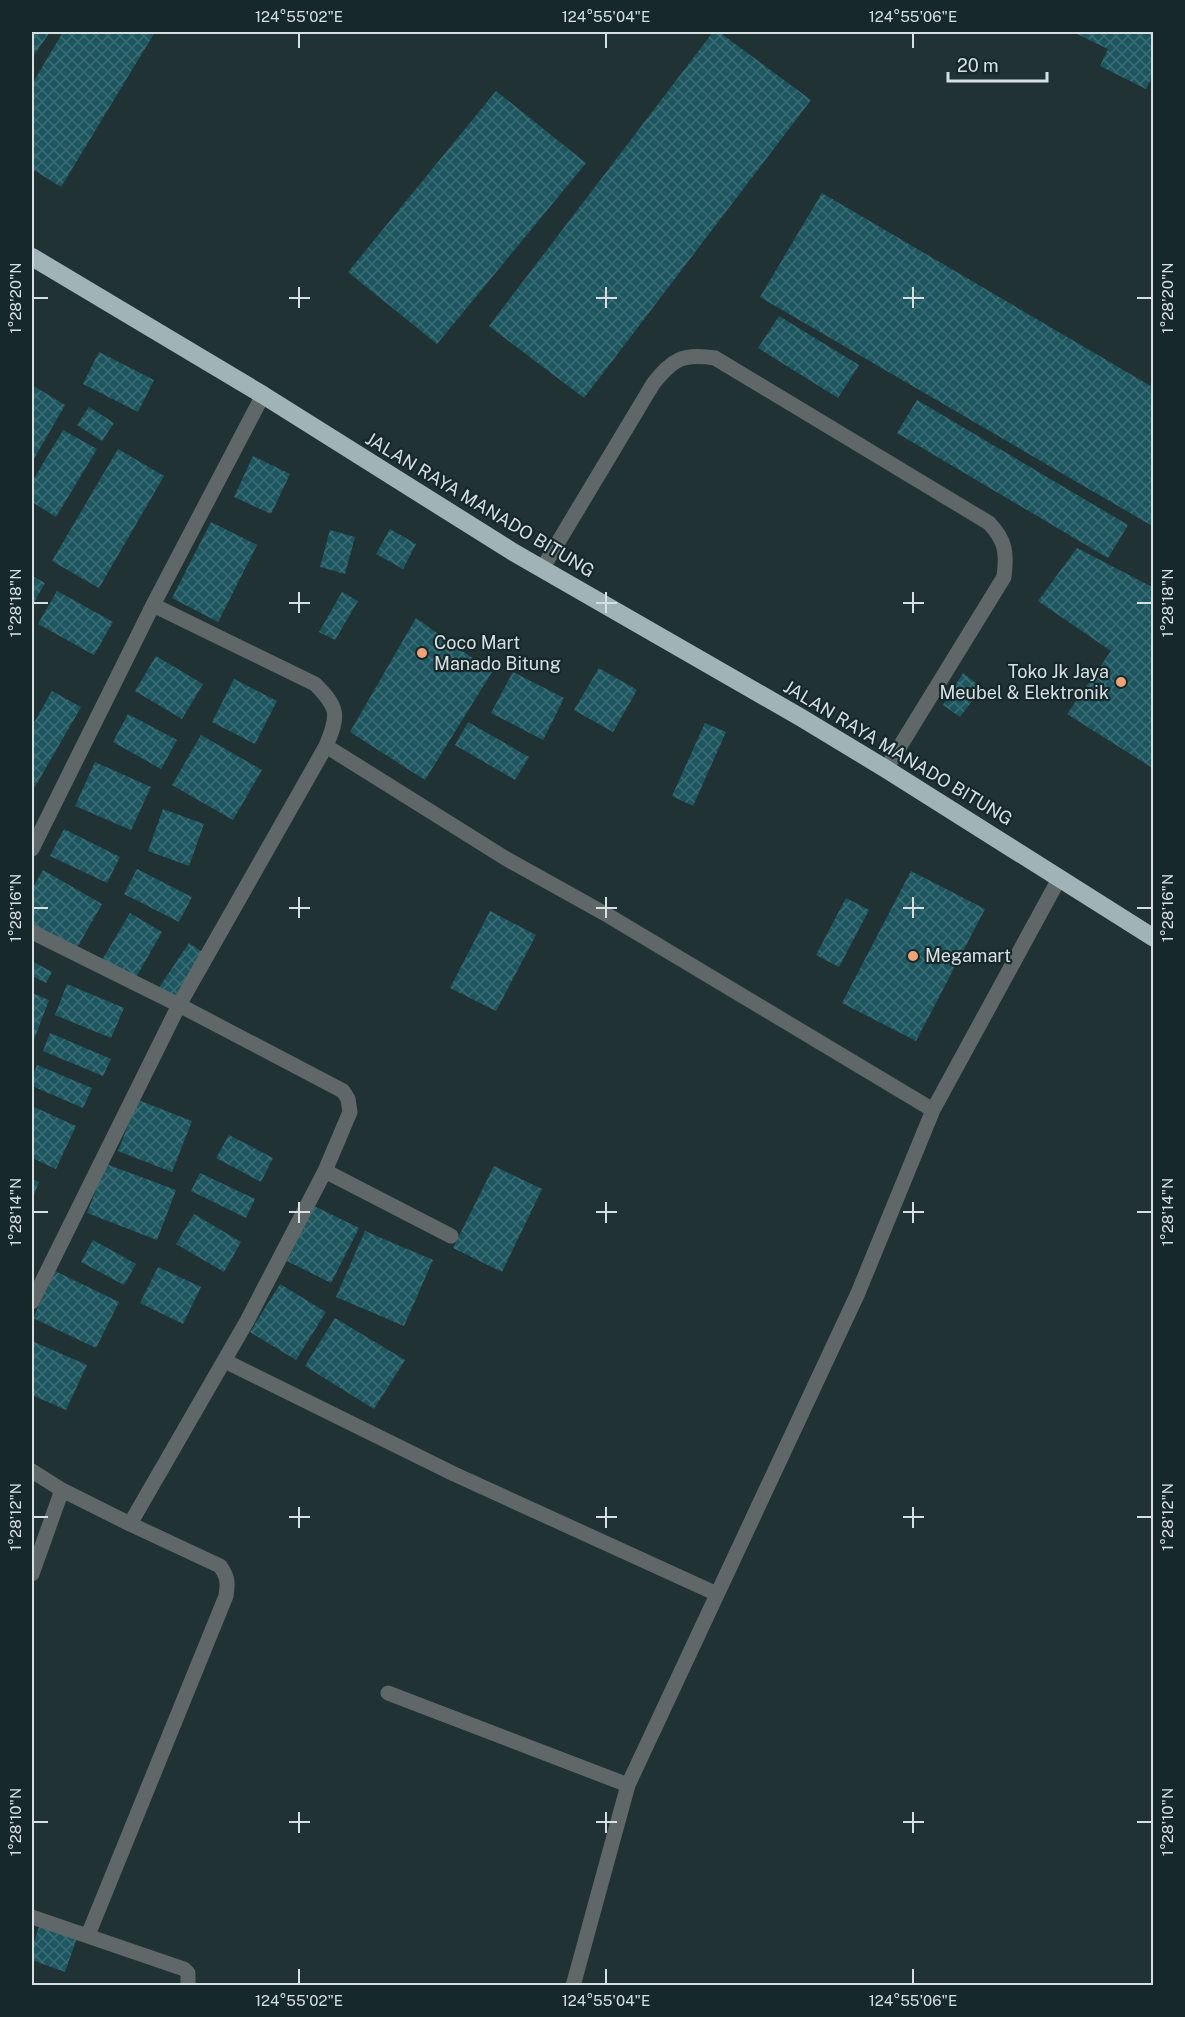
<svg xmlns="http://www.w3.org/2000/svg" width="1185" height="2017" viewBox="0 0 1185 2017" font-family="'Public Sans',sans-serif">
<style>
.building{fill:url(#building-cross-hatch)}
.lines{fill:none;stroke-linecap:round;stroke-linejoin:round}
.lane{stroke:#5f6768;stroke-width:15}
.street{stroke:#5f6768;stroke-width:15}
.highway{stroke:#a0b4b8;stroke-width:18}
.ticks{fill:none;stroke:#d6e0e2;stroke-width:2}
.poi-dot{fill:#efa377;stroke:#17282b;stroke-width:2}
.labels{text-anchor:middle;stroke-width:4.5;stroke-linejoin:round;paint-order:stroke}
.street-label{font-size:18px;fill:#d6e0e2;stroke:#17282b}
.poi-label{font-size:18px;fill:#d6e0e2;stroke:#17282b;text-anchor:start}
.neatline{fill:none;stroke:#d6e0e2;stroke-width:2}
.ticks-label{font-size:15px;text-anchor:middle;fill:#d6e0e2}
</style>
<defs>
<pattern id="building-cross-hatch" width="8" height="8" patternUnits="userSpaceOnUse" patternTransform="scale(1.5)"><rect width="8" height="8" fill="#1d565f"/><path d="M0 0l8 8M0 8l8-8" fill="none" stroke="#3d6e76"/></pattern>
</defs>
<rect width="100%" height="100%" fill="#213235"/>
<path class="building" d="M 32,32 L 50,32 L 32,58 Z
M 63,32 L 155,32 L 61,187 L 32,169 L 32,84 Z
M 713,32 L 719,32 L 811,100 L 584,398 L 489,326 Z
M 1073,32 L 1154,32 L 1154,74 L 1146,89 L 1100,66 L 1108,49 Z
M 496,91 L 586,163 L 437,344 L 348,272 Z
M 822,193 L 1154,388 L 1154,527 L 760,297 Z
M 779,316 L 859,365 L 838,398 L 758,348 Z
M 99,352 L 154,380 L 138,412 L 83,384 Z
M 32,385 L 65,405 L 32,462 Z
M 917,400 L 1128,525 L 1108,558 L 897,433 Z
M 89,407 L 114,423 L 102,441 L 77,425 Z
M 63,430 L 97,449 L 56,517 L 32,502 L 32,482 Z
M 118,449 L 164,476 L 99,588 L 52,561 Z
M 253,456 L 290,474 L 271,514 L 234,497 Z
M 211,522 L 257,545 L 218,622 L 172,598 Z
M 390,529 L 416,544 L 403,569 L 376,554 Z
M 330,530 L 355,537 L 345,574 L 320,567 Z
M 1077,548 L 1154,588 L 1154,769 L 1067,714 L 1111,651 L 1038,601 Z
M 32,576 L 45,583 L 32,606 Z
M 57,591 L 113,622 L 94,655 L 38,624 Z
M 342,592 L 358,601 L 335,640 L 319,632 Z
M 416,618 L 492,672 L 425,780 L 350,732 Z
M 156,656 L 203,684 L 182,719 L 135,691 Z
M 599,668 L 637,690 L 613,732 L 574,710 Z
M 513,672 L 564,698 L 543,740 L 491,713 Z
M 963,673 L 982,688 L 960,717 L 943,705 Z
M 234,679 L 277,701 L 255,744 L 212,722 Z
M 52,691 L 81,707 L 32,792 L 32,726 Z
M 128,714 L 177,740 L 161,769 L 113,742 Z
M 468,722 L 529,757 L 515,780 L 455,745 Z
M 705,723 L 726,732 L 693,806 L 672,796 Z
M 201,735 L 262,770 L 233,820 L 172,785 Z
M 95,762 L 151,787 L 131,830 L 75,806 Z
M 163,809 L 204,824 L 189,866 L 148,851 Z
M 64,829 L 120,857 L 107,883 L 50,856 Z
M 137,869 L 192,897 L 179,922 L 124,894 Z
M 43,870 L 102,904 L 74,953 L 32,928 L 32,889 Z
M 911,871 L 985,909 L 916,1041 L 842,1003 Z
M 846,898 L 869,910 L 839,967 L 816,955 Z
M 490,911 L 536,935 L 496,1011 L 450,988 Z
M 130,913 L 162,932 L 135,979 L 102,960 Z
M 189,943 L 207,955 L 176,1001 L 158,989 Z
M 32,961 L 52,972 L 46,983 L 32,976 Z
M 67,984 L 124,1008 L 111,1038 L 55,1015 Z
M 32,993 L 49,1000 L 32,1045 Z
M 50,1033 L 111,1059 L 103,1076 L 43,1051 Z
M 37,1065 L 92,1088 L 83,1108 L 32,1086 L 32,1077 Z
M 138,1100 L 192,1121 L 172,1172 L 118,1151 Z
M 32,1106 L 76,1126 L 56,1169 L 32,1158 Z
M 229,1135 L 273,1158 L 261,1182 L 216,1158 Z
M 106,1164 L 176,1190 L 157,1240 L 87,1213 Z
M 494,1166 L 542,1189 L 502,1272 L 453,1248 Z
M 200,1173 L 255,1199 L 246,1218 L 191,1191 Z
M 32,1179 L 39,1182 L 32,1200 Z
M 314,1206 L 359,1228 L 331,1283 L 287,1261 Z
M 194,1214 L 241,1242 L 224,1272 L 176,1244 Z
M 365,1231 L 433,1260 L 404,1326 L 336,1297 Z
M 93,1240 L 136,1264 L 124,1285 L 81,1262 Z
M 158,1267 L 201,1287 L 183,1324 L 140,1303 Z
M 55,1271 L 119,1302 L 96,1348 L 33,1318 Z
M 280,1284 L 326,1312 L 296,1360 L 250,1332 Z
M 335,1318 L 405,1360 L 374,1409 L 305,1366 Z
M 32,1341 L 87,1365 L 66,1410 L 32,1395 Z
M 40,1924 L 77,1938 L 65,1972 L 32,1960 L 32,1948 Z"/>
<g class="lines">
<path class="lane" d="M 542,569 L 653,384 C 673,359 682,353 715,358 L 989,523 C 1006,541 1007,553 1004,577 L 886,769"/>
<path class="street" d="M 326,746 L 505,858 L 609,916 L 933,1110
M 32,849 L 153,605 L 263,395
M 32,932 L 179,1005 L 343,1091 L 348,1099 L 350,1112 L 325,1171 L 247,1321 L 130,1524 L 62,1490
M 325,1171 L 451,1236
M 32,1302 L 179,1005 L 326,746 C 339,715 339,708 315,684 L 153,605
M 225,1361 L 454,1474 L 717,1594
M 32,1471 L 62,1490 L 32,1574
M 388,1693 L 628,1785
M 32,1917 L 184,1969 L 188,1973 L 188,1986
M 88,1935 L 226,1596 C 228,1583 228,1577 220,1566 L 130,1524
M 573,1986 L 628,1785 L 858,1293 L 933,1110 L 1060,877"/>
<path class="highway" d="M 32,257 L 263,395 L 513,552 L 800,717 L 886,769 L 1154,938"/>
</g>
<path class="ticks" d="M 299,33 L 299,48M 606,33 L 606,48M 913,33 L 913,48M 299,287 L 299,308M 606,287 L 606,308M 913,287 L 913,308M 33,298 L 48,298M 289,298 L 310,298M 596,298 L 617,298M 903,298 L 924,298M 1137,298 L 1152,298M 299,592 L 299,613M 606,592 L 606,613M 913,592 L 913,613M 33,603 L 48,603M 289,603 L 310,603M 596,603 L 617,603M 903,603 L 924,603M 1137,603 L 1152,603M 299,897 L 299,918M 606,897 L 606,918M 913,897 L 913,918M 33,908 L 48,908M 289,908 L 310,908M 596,908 L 617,908M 903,908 L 924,908M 1137,908 L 1152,908M 299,1202 L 299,1223M 606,1202 L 606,1223M 913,1202 L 913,1223M 33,1212 L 48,1212M 289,1212 L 310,1212M 596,1212 L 617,1212M 903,1212 L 924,1212M 1137,1212 L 1152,1212M 299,1507 L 299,1528M 606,1507 L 606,1528M 913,1507 L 913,1528M 33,1517 L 48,1517M 289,1517 L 310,1517M 596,1517 L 617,1517M 903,1517 L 924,1517M 1137,1517 L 1152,1517M 299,1812 L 299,1833M 606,1812 L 606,1833M 913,1812 L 913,1833M 33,1822 L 48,1822M 289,1822 L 310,1822M 596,1822 L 617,1822M 903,1822 L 924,1822M 1137,1822 L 1152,1822M 299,1969 L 299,1984M 606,1969 L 606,1984M 913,1969 L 913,1984"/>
<g class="poi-dot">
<circle cx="422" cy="653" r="6"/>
<circle cx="1121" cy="682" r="6"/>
<circle cx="913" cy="956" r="6"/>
</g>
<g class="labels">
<g class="street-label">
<text transform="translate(480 505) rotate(31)" y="6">JALAN RAYA MANADO BITUNG</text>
<text transform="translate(898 753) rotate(31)" y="6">JALAN RAYA MANADO BITUNG</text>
</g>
<g class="poi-label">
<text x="434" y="649">Coco Mart<tspan x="434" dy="21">Manado Bitung</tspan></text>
<text x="1109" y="678" text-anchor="end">Toko Jk Jaya<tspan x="1109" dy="21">Meubel &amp; Elektronik</tspan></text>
<text x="925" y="962">Megamart</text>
</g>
</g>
<rect width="1185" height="2017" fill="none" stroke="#17282b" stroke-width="66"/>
<path d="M948 72v9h99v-9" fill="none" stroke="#d6e0e2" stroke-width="3"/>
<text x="957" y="72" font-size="18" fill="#d6e0e2" stroke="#17282b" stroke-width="4.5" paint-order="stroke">20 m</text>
<rect x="33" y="33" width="1119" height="1951" class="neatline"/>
<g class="ticks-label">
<text x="299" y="22">124°55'02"E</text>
<text x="606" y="22">124°55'04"E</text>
<text x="913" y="22">124°55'06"E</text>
<text transform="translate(16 298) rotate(-90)" y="5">1°28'20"N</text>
<text transform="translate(1168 298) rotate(-90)" y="5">1°28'20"N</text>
<text transform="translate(16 603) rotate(-90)" y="5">1°28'18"N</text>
<text transform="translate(1168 603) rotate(-90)" y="5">1°28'18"N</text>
<text transform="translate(16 908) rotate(-90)" y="5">1°28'16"N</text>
<text transform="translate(1168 908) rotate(-90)" y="5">1°28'16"N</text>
<text transform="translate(16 1212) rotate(-90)" y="5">1°28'14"N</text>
<text transform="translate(1168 1212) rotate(-90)" y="5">1°28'14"N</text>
<text transform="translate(16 1517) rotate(-90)" y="5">1°28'12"N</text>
<text transform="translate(1168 1517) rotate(-90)" y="5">1°28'12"N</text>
<text transform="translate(16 1822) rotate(-90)" y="5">1°28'10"N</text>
<text transform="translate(1168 1822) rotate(-90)" y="5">1°28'10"N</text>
<text x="299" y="2006">124°55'02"E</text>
<text x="606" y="2006">124°55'04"E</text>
<text x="913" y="2006">124°55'06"E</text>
</g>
</svg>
